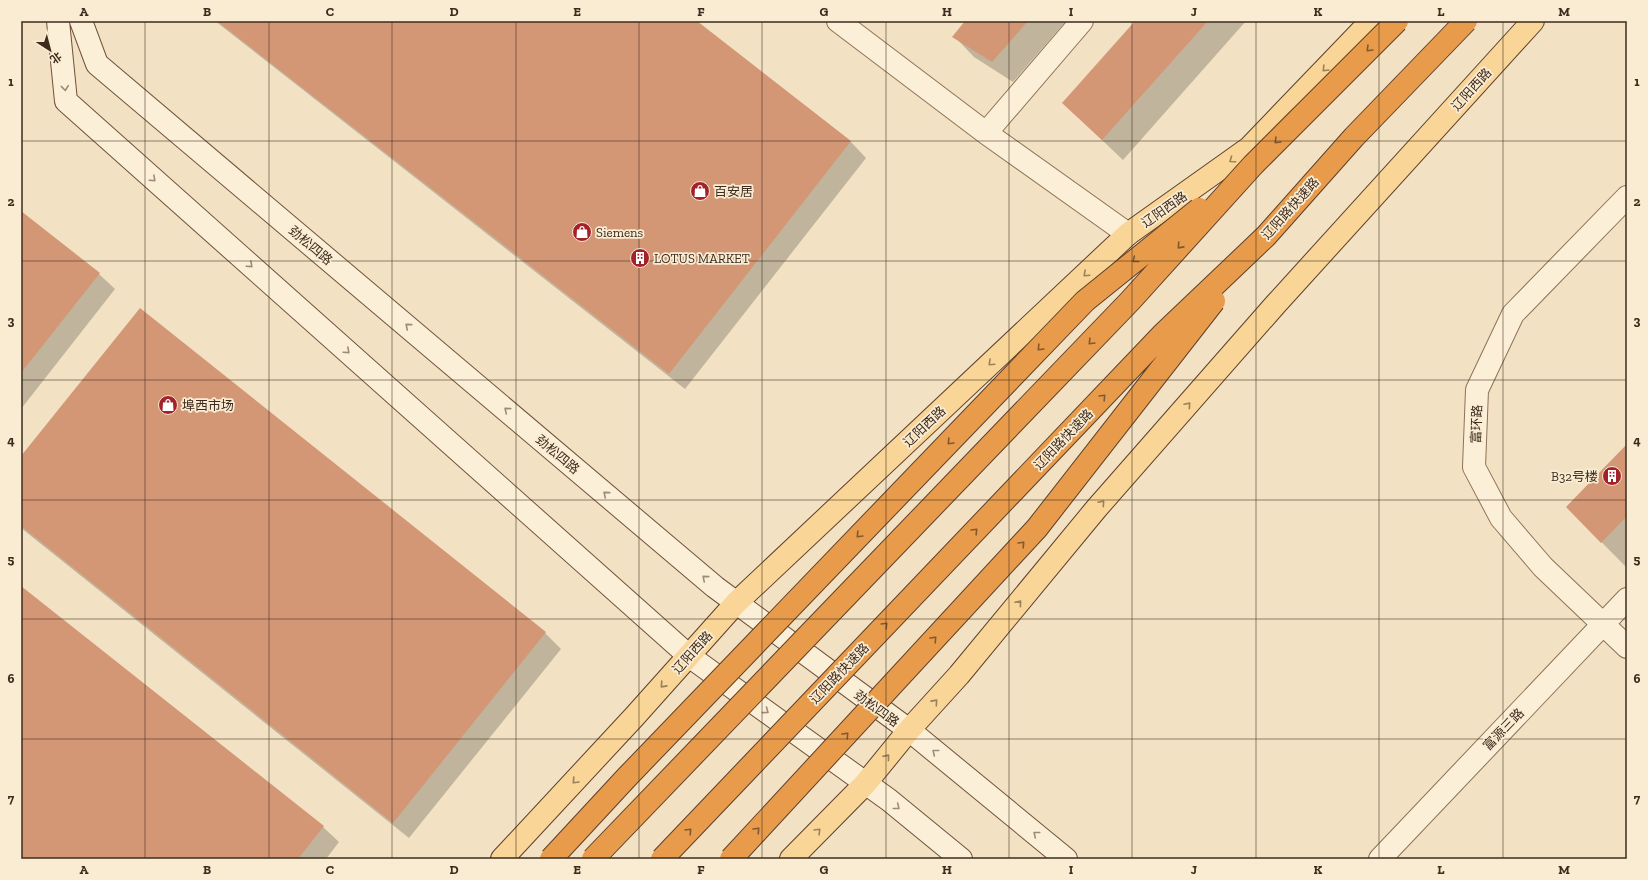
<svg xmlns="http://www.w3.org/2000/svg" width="1648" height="880" viewBox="0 0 1648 880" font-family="'Zilla Slab','Noto Sans SC',serif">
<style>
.shadow{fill:#0003}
.building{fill:#d49775}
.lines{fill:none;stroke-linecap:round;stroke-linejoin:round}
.street-casing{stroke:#8e7257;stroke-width:24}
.secondary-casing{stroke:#70523b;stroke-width:24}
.primary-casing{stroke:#5c402c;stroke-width:24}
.street{stroke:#fcefd7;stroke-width:22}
.secondary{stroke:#fcefd7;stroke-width:22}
.primary{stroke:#f9d597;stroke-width:22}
.highway-bridge-casing{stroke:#5c402c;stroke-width:24;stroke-linecap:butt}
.highway-bridge{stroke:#e99b4c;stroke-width:22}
.oneway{stroke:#825830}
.oneway2{stroke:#9b805a}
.oneway3{stroke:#9c8d7a}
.grid{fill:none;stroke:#3d2b1d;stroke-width:1;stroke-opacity:0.55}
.labels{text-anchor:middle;stroke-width:3.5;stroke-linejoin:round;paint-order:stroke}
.street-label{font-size:13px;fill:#3d2b1d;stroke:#f9ecd3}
.poi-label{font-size:13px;fill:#3d2b1d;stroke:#f9ecd3;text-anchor:start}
.neatline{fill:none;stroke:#3d2b1d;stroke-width:1.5}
.grid-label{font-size:13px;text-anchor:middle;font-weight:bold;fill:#3d2b1d}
</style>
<rect width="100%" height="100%" fill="#f2e1c3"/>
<path class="shadow" d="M 215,21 L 696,21 L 851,142 L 866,158 L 685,389 Z
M 966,21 L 1066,21 L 1013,82 L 974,57 L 954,36 Z
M 1136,21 L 1246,21 L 1123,160 L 1063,103 Z
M 21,212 L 99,274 L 115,289 L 21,409 Z
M 1627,446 L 1627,568 L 1567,507 Z
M 21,457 L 545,633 L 561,649 L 409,838 L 21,528 Z
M 21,587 L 323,827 L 339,842 L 326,859 L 21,859 Z"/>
<path class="building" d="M 217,21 L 697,21 L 851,141 L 669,374 Z
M 965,21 L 1028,21 L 992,62 L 952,37 Z
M 1135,21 L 1208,21 L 1102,140 L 1062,103 Z
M 21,211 L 100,273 L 21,373 Z
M 140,308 L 546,632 L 393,823 L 21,526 L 21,456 Z
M 1627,444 L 1627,516 L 1601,543 L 1566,507 Z
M 21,586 L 324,826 L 298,859 L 21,859 Z"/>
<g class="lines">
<g class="street-casing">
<path id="street" d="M 838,21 L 986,133 L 1128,234
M 986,133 L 1082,21
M 1627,197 L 1513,314 L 1477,390 L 1474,467 L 1501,518 L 1543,567 L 1627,647
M 1380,859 L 1627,599"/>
</g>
<g class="secondary-casing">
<path id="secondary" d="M 58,21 L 66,101 L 689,656 L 889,800 L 961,859
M 81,21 L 97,64 L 715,587 L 909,730 L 1066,859"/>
</g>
<g class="primary-casing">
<path id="primary" d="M 502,859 L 634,717 L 736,603 L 1128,234 L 1249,148 L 1371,21
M 791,859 L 865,784 L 909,730 L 959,675 L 1096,509 L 1275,305 L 1533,21"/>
</g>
<use href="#street" class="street"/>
<use href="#secondary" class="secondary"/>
<use href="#primary" class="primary"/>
<g class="highway-bridge-casing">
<path id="highway-bridge" d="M 551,859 L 627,777 L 1085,301 L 1199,209
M 593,859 L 1130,301 L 1253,165 L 1397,21
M 662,859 L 1162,335 L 1266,236 L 1354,137 L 1466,21
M 731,859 L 1037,528 L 1214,301"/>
</g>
<use href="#highway-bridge" class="highway-bridge"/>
</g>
<defs><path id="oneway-chevron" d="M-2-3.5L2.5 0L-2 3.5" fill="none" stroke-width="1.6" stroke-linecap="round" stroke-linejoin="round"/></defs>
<g class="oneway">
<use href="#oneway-chevron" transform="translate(1369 49) rotate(135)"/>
<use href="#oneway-chevron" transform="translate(1277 141) rotate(135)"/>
<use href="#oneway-chevron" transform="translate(1180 246) rotate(132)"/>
<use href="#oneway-chevron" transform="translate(1135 260) rotate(141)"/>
<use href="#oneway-chevron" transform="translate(1091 342) rotate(134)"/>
<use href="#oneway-chevron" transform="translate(1040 348) rotate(134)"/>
<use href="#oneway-chevron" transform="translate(1103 397) rotate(-46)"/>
<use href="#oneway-chevron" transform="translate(950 442) rotate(134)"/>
<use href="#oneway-chevron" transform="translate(975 531) rotate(-46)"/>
<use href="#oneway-chevron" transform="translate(859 535) rotate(134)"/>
<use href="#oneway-chevron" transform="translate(1022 544) rotate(-47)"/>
<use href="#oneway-chevron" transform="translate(885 625) rotate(-46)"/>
<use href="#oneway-chevron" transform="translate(934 639) rotate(-47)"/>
<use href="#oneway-chevron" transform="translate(846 735) rotate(-47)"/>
<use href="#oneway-chevron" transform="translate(757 830) rotate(-47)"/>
<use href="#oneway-chevron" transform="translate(689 831) rotate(-46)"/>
</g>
<g class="oneway2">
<use href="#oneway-chevron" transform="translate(1325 69) rotate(134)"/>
<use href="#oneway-chevron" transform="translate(1232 160) rotate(145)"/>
<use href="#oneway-chevron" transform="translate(1086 274) rotate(137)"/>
<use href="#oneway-chevron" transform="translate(991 363) rotate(137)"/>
<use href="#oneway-chevron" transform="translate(1188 405) rotate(-49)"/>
<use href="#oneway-chevron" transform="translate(1102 503) rotate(-49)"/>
<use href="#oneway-chevron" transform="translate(1019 603) rotate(-50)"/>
<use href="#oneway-chevron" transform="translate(663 685) rotate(132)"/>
<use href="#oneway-chevron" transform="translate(935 702) rotate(-48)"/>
<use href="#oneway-chevron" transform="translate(887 757) rotate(-51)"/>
<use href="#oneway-chevron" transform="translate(575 781) rotate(133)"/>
<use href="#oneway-chevron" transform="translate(818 831) rotate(-45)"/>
</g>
<g class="oneway3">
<use href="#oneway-chevron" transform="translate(65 88) rotate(84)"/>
<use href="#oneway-chevron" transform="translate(153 179) rotate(42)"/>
<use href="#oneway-chevron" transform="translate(250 265) rotate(42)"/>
<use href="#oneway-chevron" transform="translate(408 326) rotate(-140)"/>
<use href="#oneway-chevron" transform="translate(347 351) rotate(42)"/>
<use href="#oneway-chevron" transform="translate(507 410) rotate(-140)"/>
<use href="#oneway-chevron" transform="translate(606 494) rotate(-140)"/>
<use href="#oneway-chevron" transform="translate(705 578) rotate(-140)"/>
<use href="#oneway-chevron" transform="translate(766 711) rotate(36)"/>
<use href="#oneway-chevron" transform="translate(935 752) rotate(-141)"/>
<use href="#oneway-chevron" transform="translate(897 807) rotate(39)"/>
<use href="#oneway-chevron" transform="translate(1036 834) rotate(-141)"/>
</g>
<path class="grid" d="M 145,21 L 145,859M 269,21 L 269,859M 392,21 L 392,859M 516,21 L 516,859M 639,21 L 639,859M 762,21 L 762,859M 886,21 L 886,859M 1009,21 L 1009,859M 1132,21 L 1132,859M 1256,21 L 1256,859M 1379,21 L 1379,859M 1503,21 L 1503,859M 21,141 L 1627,141M 21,261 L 1627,261M 21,380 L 1627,380M 21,500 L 1627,500M 21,619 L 1627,619M 21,739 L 1627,739"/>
<defs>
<g id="shop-disc" transform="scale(1)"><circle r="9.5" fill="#a3212a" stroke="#f9ecd3"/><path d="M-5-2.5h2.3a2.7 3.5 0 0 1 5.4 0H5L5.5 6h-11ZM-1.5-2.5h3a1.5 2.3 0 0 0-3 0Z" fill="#fff"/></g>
<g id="building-disc" transform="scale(1)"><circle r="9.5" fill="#a3212a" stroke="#f9ecd3"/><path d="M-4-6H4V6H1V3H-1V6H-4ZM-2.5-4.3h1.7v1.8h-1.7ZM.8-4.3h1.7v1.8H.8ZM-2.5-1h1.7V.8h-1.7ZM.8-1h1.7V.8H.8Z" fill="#fff"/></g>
</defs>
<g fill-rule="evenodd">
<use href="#shop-disc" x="700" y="191"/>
<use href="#shop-disc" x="582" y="232"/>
<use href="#building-disc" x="640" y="258"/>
<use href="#shop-disc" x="168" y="405"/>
<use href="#building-disc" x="1612" y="476"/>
</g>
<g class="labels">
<g class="street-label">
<text transform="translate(1471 89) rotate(-48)" y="5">辽阳西路</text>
<text transform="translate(1290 208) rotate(-48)" y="5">辽阳路快速路</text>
<text transform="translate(1164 209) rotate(-35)" y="5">辽阳西路</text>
<text transform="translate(311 245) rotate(40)" y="5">劲松四路</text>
<text transform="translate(1476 424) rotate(-88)" y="5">富环路</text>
<text transform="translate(924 426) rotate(-43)" y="5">辽阳西路</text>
<text transform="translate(1063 439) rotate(-46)" y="5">辽阳路快速路</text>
<text transform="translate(558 454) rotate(40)" y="5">劲松四路</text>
<text transform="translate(692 652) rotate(-48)" y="5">辽阳西路</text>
<text transform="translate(839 673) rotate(-46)" y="5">辽阳路快速路</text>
<text transform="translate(877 708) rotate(36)" y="5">劲松四路</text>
<text transform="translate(1503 729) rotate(-46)" y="5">富源三路</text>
</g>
<g class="poi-label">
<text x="714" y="196">百安居</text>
<text x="596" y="237">Siemens</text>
<text x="654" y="263">LOTUS MARKET</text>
<text x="182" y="410">埠西市场</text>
<text x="1598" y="481" text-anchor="end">B32号楼</text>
</g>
</g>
<rect width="1648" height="880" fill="none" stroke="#f9ecd3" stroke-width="44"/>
<g transform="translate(50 50) rotate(144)" stroke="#f9ecd3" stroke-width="3" paint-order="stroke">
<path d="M0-3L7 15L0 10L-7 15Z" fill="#3d2b1d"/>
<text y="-6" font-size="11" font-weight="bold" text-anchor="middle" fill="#3d2b1d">北</text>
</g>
<rect x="22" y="22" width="1604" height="836" class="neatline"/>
<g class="grid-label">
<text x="84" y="16">A</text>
<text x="207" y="16">B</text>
<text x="330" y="16">C</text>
<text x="454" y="16">D</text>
<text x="577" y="16">E</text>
<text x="701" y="16">F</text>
<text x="824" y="16">G</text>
<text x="947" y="16">H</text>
<text x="1071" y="16">I</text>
<text x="1194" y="16">J</text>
<text x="1318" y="16">K</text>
<text x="1441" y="16">L</text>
<text x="1564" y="16">M</text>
<text x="11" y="86">1</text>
<text x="1637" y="86">1</text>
<text x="11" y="206">2</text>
<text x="1637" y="206">2</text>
<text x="11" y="325">3</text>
<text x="1637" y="325">3</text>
<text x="11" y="445">4</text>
<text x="1637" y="445">4</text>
<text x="11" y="564">5</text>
<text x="1637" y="564">5</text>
<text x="11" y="683">6</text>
<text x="1637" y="683">6</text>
<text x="11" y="803">7</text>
<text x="1637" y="803">7</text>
<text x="84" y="874">A</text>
<text x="207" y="874">B</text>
<text x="330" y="874">C</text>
<text x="454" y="874">D</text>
<text x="577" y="874">E</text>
<text x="701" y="874">F</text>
<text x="824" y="874">G</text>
<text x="947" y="874">H</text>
<text x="1071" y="874">I</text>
<text x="1194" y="874">J</text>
<text x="1318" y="874">K</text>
<text x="1441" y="874">L</text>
<text x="1564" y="874">M</text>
</g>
</svg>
